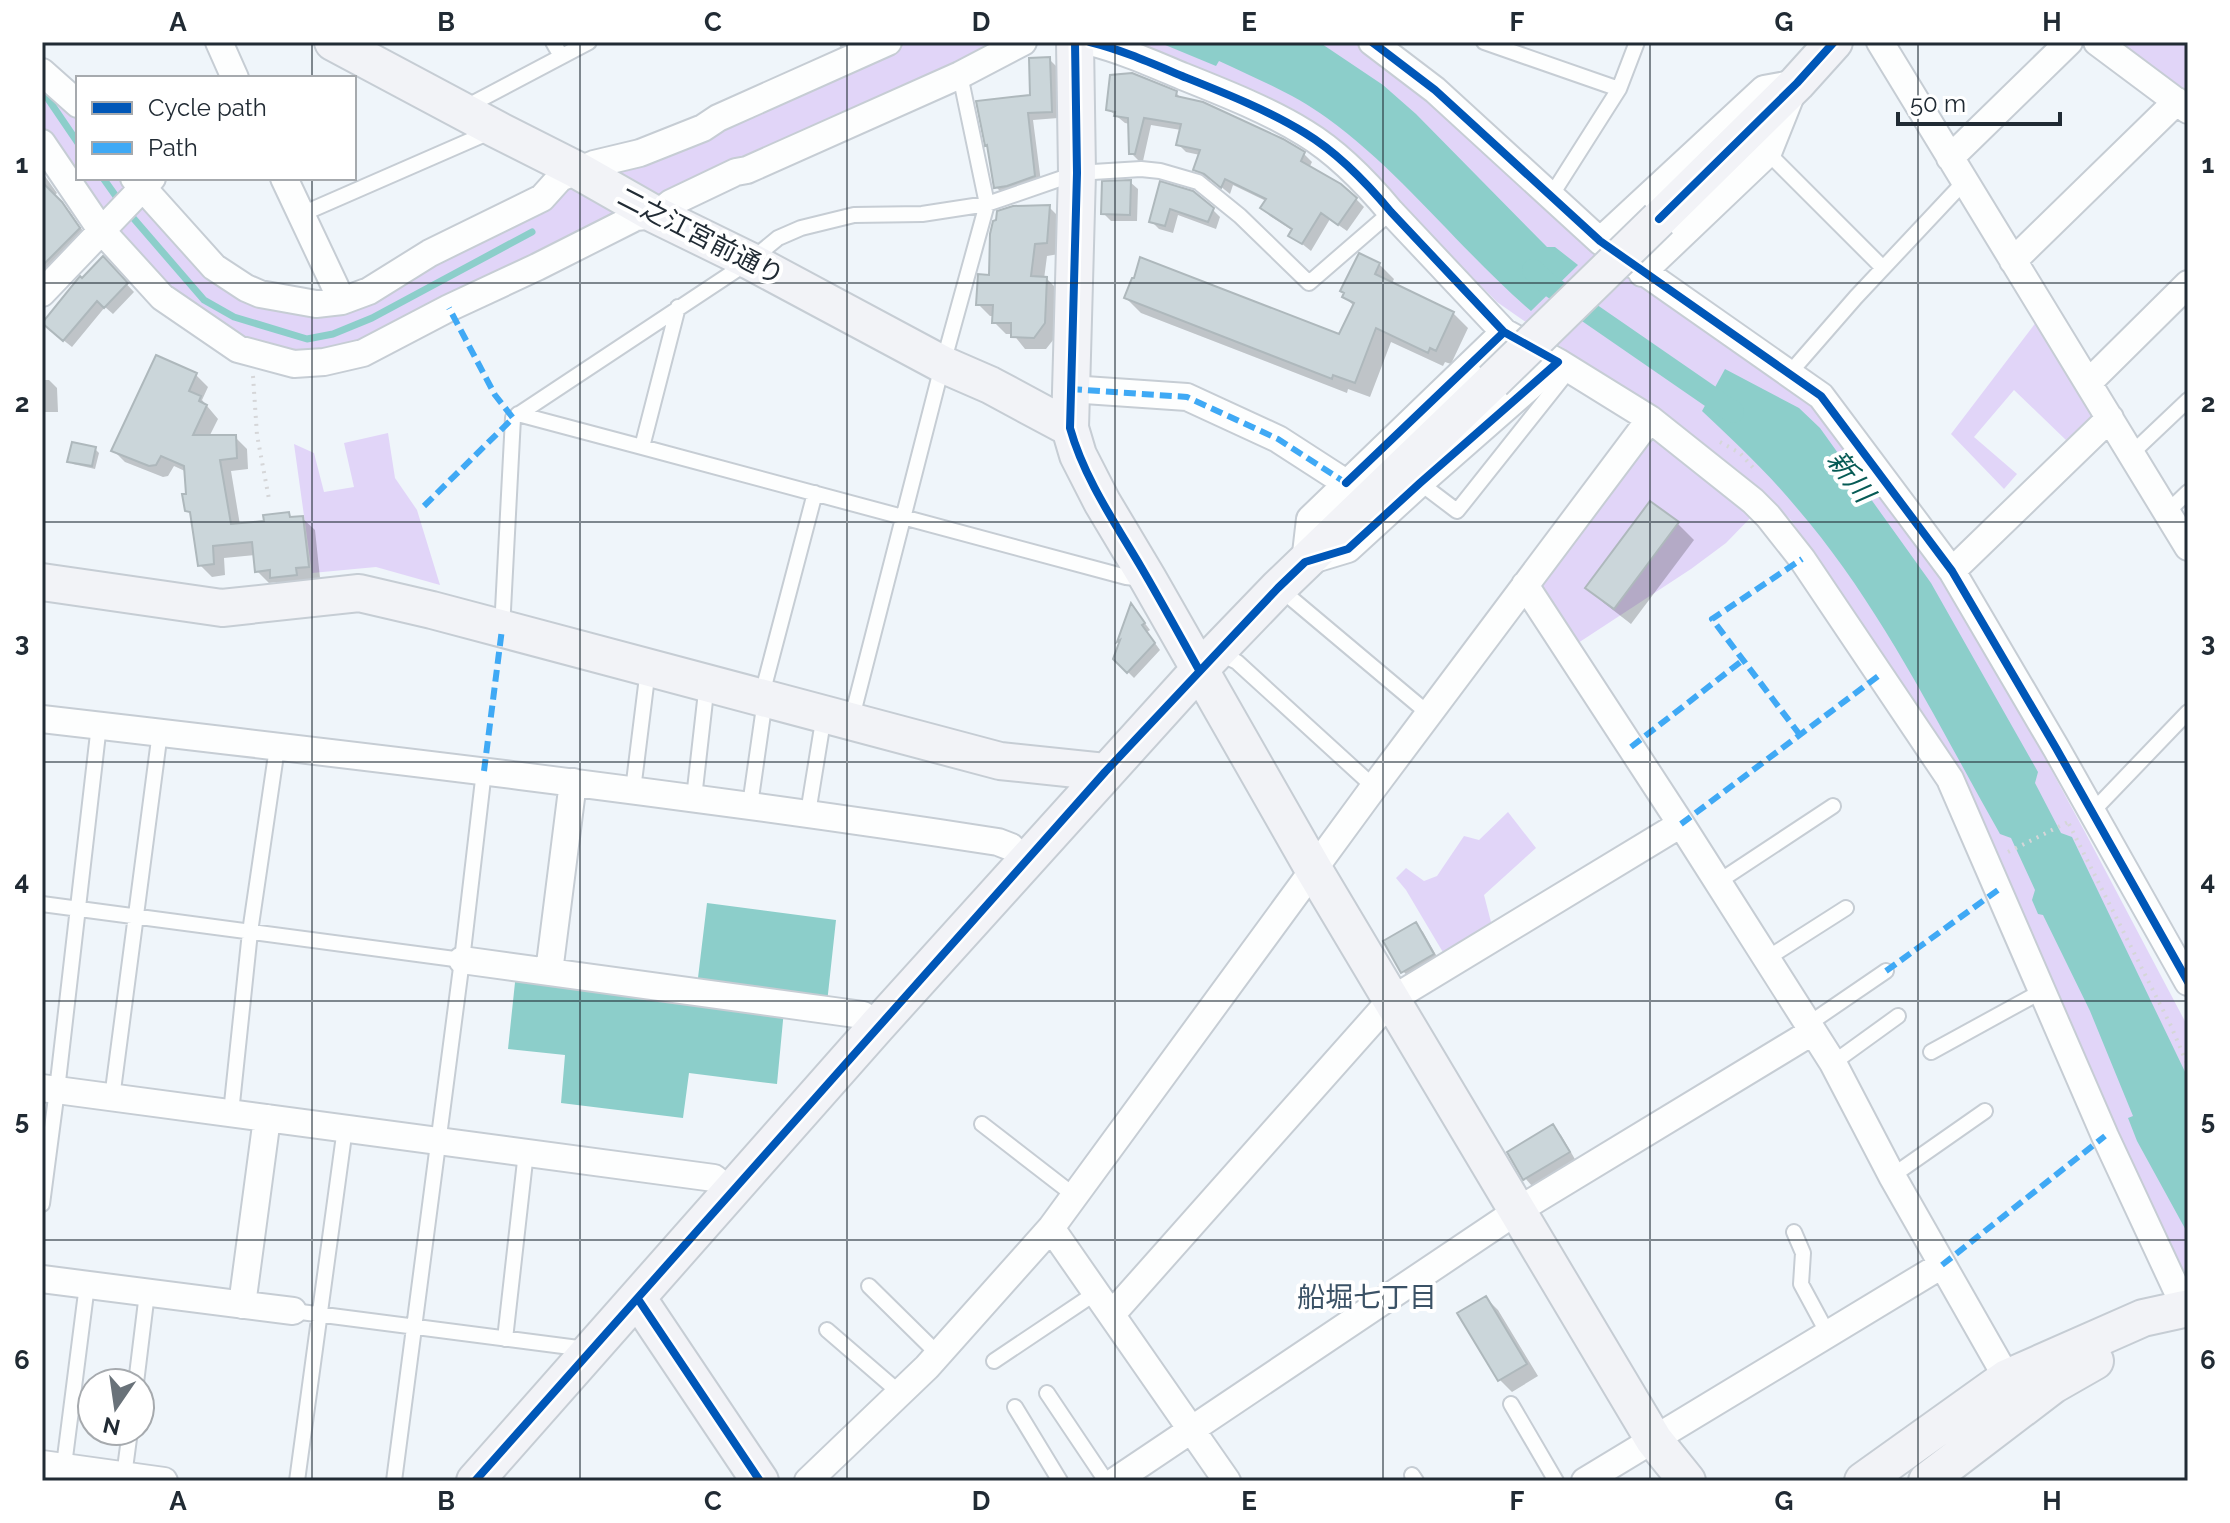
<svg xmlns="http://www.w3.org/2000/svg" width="2230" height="1523" viewBox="0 0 2230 1523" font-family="Raleway,'Noto Sans JP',sans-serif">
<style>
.green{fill:#e1d5f8}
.water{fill:#8cceca}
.shadow{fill:#0003}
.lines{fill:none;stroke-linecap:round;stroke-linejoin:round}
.stream{stroke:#8cceca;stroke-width:7}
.canal{stroke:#8cceca;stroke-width:22}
.building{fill:#cbd6da;stroke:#aeb8bc;stroke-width:2}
.lane-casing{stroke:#c6cdd4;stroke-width:18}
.street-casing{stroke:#c6cdd4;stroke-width:30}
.secondary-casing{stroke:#c6cdd4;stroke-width:40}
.path{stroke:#d5d6d8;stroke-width:4;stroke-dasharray:2 6;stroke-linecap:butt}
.lane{stroke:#fdfefe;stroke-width:14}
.street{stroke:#fdfefe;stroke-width:26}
.secondary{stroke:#f2f3f7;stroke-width:36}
.secondary-bridge-casing{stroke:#c6cdd4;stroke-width:40;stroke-linecap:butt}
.secondary-bridge{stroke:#f2f3f7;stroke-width:36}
.quiet{stroke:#3fa9f5;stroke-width:6;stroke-dasharray:12 6;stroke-linecap:butt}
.cycleway-casing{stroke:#fff;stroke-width:13}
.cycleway{stroke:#0057b8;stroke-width:8}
.grid{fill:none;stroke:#212b34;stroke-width:2;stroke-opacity:0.55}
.labels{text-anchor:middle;stroke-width:8;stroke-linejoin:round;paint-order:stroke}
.street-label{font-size:26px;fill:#212b34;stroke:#fff}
.water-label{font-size:28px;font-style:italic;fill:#075b55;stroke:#fff}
.neighbourhood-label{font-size:28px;fill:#3b5266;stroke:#fff}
.neatline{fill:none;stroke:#212b34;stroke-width:3}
.grid-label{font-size:26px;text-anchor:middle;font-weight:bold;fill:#212b34}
</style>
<rect width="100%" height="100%" fill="#eff5fa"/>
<path class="green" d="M 905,42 L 1001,42 L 742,162 L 737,160 L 661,194 L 621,216 L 361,342 L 323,353 L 292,353 L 257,347 L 172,292 L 114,228 L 78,178 L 125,178 L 203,267 L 327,309 L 611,169 L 671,146 Z
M 1124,42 L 1359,42 L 1819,402 L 1947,578 L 2085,832 L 2188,1027 L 2188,1283 L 2184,1285 L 1956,774 L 1791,520 L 1738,470 L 1497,302 L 1333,136 Z
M 2116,42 L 2188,42 L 2188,96 Z
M 42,79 L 78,112 L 78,178 L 42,132 Z
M 2037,321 L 2095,417 L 2067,441 L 2014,390 L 1974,437 L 2017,474 L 2004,489 L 1951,434 Z
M 1651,426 L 1759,509 L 1726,543 L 1691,569 L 1575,645 L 1538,581 Z
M 388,433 L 395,478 L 417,510 L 440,585 L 376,567 L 312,573 L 294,444 L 314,453 L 324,492 L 354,487 L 344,443 Z
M 1508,812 L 1536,848 L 1484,895 L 1491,922 L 1444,954 L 1406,890 L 1396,878 L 1406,868 L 1424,881 L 1437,876 L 1464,836 L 1479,840 Z"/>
<path class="water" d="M 1158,42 L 1319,42 L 1383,85 L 1416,114 L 1547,247 L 1555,247 L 1578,265 L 1531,311 C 1460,250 1403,173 1327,118 C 1294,94 1255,78 1219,61 L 1216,66 Z
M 1725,369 L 1799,408 L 1820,428 L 1931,583 L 2038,772 L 2035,783 L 2061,833 L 2072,837 L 2188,1078 L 2188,1234 L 2137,1141 L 2128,1118 L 2133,1116 L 2090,1011 L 2043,915 L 2038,914 L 2032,900 L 2035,890 L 2011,838 L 2000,834 C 1937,723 1880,604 1796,507 C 1767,472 1735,442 1702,411 Z
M 707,903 L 836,920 L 827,1003 L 697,986 Z
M 516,973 L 784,1010 L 777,1084 L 689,1073 L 683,1118 L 561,1103 L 565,1055 L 508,1049 Z"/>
<path class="shadow" d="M 837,42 L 868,42 L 844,52 Z
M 1049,59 L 1056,66 L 1058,118 L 1033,120 L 1041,182 L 1003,194 L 996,187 Z
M 1176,93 L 1182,99 L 1268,133 L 1304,154 L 1312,162 L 1309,168 L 1356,199 L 1364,207 L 1347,231 L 1330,219 L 1311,251 L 1291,235 L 1293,231 L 1270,216 L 1262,208 L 1266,201 L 1233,185 L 1230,194 L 1214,181 L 1203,178 L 1195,170 L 1200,155 L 1186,152 L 1178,144 L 1181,130 L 1151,125 L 1143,161 L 1139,161 L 1131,153 L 1130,124 L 1125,123 L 1108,109 Z
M 42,172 L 57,193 L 54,196 L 70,212 L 87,237 L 51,276 L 42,267 Z
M 1130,182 L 1138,189 L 1137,221 L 1111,221 L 1103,213 Z
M 1161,184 L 1212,209 L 1220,217 L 1216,229 L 1178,215 L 1173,233 L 1159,229 L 1151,221 Z
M 1049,207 L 1061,219 L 1059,254 L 1047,256 L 1044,279 L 1047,279 L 1059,291 L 1057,335 L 1046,349 L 1025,349 L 1013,334 L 1006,334 L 994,322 L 994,316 L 990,316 L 978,304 L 991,277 Z
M 103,259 L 134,292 L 113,314 L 105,307 L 72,347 L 52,331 L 82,280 Z
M 1379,264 L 1394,279 L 1392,283 L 1453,313 L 1468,328 L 1451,364 L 1445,362 L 1443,366 L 1391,342 L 1370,397 L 1348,389 L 1347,393 L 1141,313 L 1126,298 L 1340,337 L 1355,307 L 1345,297 Z
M 196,375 L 208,387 L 202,400 L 218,419 L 209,437 L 235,437 L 247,449 L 248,469 L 231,471 L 240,525 L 266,522 L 288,514 L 293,519 L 302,518 L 315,530 L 320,578 L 308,580 L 308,586 L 284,589 L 277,582 L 269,583 L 257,571 L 255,555 L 224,558 L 225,575 L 212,577 L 200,565 L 192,515 L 187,510 L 187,472 L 174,466 L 168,476 L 163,477 L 125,462 L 113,450 Z
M 42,380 L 49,380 L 57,388 L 58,412 L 42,412 Z
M 95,449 L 99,453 L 95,469 L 73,464 L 70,461 Z
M 1678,524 L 1694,540 L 1631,624 L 1604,603 L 1588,587 Z
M 1132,606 L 1150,630 L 1147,632 L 1160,650 L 1134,678 L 1115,659 L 1121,643 L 1119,642 Z
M 1415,924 L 1423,932 L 1440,962 L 1410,979 L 1403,971 Z
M 1553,1127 L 1561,1135 L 1576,1161 L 1532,1186 L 1525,1178 Z
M 1486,1298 L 1498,1310 L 1538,1376 L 1512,1392 L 1500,1380 Z"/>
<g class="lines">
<path class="stream" d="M 42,90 L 78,143
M 103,178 L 120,202
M 128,212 L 204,300 L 234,317 L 307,339 L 333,334 L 372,318 L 532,232"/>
<path class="canal" d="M 1533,270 L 1549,285 L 1733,412"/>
</g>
<path class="building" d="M 1050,57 L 1052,112 L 1028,113 L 1035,176 L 1007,186 L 994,188 L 987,145 L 985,146 L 976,101 L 1030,95 L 1029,58 Z
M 1132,73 L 1177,91 L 1176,96 L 1203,102 L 1283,139 L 1305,152 L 1301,161 L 1341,184 L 1357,198 L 1338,225 L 1321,213 L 1302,244 L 1288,236 L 1292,229 L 1260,208 L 1266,199 L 1225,179 L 1221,188 L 1204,174 L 1193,170 L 1200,150 L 1176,145 L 1181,124 L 1144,118 L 1135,154 L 1129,154 L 1128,118 L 1114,116 L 1115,112 L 1106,110 L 1110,75 Z
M 1131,180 L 1130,215 L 1101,214 L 1102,181 Z
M 1160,181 L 1193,191 L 1214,208 L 1208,222 L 1170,209 L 1165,226 L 1149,222 Z
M 42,182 L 62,202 L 80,228 L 42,266 Z
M 1050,205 L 1047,243 L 1035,244 L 1031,276 L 1047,277 L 1045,323 L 1034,338 L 1011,337 L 1011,323 L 992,323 L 993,305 L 976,305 L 978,274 L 989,275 L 990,234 L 993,221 L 996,220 L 997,211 L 1013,206 Z
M 1359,253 L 1380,263 L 1375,274 L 1454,312 L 1436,351 L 1430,348 L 1428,353 L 1376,328 L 1355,383 L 1333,375 L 1332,379 L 1124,298 L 1132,278 L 1134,278 L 1140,257 L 1339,334 L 1354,303 L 1342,297 L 1344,293 L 1340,291 Z
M 103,256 L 128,283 L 104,308 L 97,301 L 63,341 L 42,323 L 80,276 L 82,278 Z
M 156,355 L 197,373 L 189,391 L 201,396 L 199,401 L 207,405 L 193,435 L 236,435 L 237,458 L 220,460 L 231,524 L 264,521 L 263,515 L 289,512 L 290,517 L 303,516 L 309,567 L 296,568 L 297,575 L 270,578 L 270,570 L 255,572 L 252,542 L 213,546 L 214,564 L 198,566 L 190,512 L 185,511 L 182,494 L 186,494 L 184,466 L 161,456 L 156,465 L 149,466 L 111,451 Z
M 72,442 L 96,447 L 92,466 L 67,462 Z
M 1650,501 L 1679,522 L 1614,609 L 1585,588 Z
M 1131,603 L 1145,623 L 1142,625 L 1155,643 L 1127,673 L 1113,659 L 1120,640 L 1117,642 Z
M 1416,922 L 1434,954 L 1401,973 L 1383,941 Z
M 1553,1124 L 1570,1152 L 1523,1180 L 1507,1152 Z
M 1486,1296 L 1527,1364 L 1498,1381 L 1457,1313 Z"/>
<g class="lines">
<g class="lane-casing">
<path id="lane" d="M 553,42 L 561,56
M 1484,42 L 1619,89
M 464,108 L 589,42
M 1768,153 L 1883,268
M 1551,196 L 1619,89 L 1637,42
M 302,214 L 492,131
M 678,307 L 642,447 L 1126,577 L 1144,579
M 1788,375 L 1856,297 L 1965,181
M 518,414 L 642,447
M 2131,454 L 2188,400
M 1420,483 L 1457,511 L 1570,369
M 2167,512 L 2188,492
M 1279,588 L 1429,714
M 502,629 L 513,418 L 750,261 L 778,238 L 801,228 L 854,215 L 922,214 L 987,204 L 1077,173 L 1141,169 L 1160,171 L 1198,182 L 1240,216 L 1309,283 L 1391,212
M 1217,652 L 1237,662 L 1374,787
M 761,698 L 815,493
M 851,721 L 939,378 L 987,204 L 960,75
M 633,790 L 648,669
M 694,798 L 707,683
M 750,805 L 765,700
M 2092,812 L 2188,712
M 808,813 L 824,715
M 1718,882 L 1833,806
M 42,904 L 462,960
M 1766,959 L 1846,908
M 1807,1025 L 1886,971
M 1931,1052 L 2042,991
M 1833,1063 L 1898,1016
M 112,1098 L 160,732
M 231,1113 L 250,932 L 277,748
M 982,1124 L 1075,1196
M 1892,1176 L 1985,1111
M 42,1204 L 57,1090 L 99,725
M 1794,1232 L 1803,1253 L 1801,1284 L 1828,1334
M 869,1286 L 938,1354
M 293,1311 L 586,1349
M 827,1330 L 900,1393
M 505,1339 L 526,1152
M 994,1361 L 1097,1292
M 136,1383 L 147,1293
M 1047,1393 L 1106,1481
M 1511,1404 L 1556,1481
M 1015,1407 L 1060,1481
M 1412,1475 L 1416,1481
M 124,1476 L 130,1431
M 62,1481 L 87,1285
M 297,1481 L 345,1128
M 394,1481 L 462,960 L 484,771"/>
</g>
<g class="street-casing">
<path id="street" d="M 219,42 L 235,78
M 1090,42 C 1122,50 1151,63 1182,76 C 1222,92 1268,110 1305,133 C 1338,153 1366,182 1391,212 L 1504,332
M 1372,42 L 1435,90 L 1600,241 L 1821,396 L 1952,571 L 2056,748 L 2188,982
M 1880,42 L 2188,547
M 2097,42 L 2188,110
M 42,72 L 78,104
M 42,143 L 101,230 L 162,297 L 238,349 L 294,364 L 324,362 L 363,353 L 449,308 L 537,267 L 636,217 L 656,215 L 671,203 L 736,172 L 747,170 L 960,75 L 1023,42
M 1950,158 L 2069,42
M 134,178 L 214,267 L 246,288 L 260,294 L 316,304 L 342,301 L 369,291 L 430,253 L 542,198 L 560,178 L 594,164 L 640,153 L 703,128 L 718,118 L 888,42
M 284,178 L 342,301
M 1600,241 L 1764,89 L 1797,83
M 2013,261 L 2177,101
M 1642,273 L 1768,153 L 1792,93
M 42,293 L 152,178
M 1504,332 L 1558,362 L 1420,483 L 1348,549 L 1305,562 L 1310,519 Z
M 1558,362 L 1650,419 L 1753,501 L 1768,516 L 1802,559 L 1950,779 L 2105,1136 L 2188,1314
M 2088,383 L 2188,284
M 1070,389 L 1187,397 L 1278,439 L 1346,483
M 1952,571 L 2110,418
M 1525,585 L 1681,824 L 1833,1063 L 1892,1176 L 2007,1378
M 42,719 C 361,756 680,793 998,842 L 1011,847 L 1025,862
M 462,960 L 863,1015 L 877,1026
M 549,972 L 573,782
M 42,1088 L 714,1178 L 731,1192
M 1051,1228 L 1227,1481
M 42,1279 L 293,1311
M 242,1305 L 267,1118
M 1112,1314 L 1391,1000 L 1681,824
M 42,1464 L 164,1481
M 808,1481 L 927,1367 L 1051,1228 L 1374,787 L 1650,419
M 1115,1481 L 1517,1211 L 1812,1032
M 1585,1481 L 1942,1265"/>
</g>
<g class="secondary-casing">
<path id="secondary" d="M 333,42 L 496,129 L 577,170 L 656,215 L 750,261 L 944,365 L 990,385 L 1070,428
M 1075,42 L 1077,173 L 1070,428 L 1078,455 L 1102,502 L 1148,579 L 1314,870 L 1654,1440 L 1687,1481
M 1659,219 L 1797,83 L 1834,42
M 42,582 L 222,608 L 359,593 L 432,610 L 1000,761 L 1105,772
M 638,1299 L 760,1481
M 475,1481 L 877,1026 L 1199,670 L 1278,588 L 1493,381
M 1863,1481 L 2007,1378 L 2143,1318 L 2184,1309
M 1927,1481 L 2053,1385 L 2095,1361"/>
</g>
<path class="path" d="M 253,376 L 257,435 L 269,499
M 1720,442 L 1740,453 L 1756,471
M 2069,824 L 2171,1026 L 2188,1066
M 2008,852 L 2068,822"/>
<use href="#lane" class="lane"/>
<use href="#street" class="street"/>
<use href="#secondary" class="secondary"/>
<g class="secondary-bridge-casing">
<path id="secondary-bridge" d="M 1493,381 L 1659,219"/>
</g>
<use href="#secondary-bridge" class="secondary-bridge"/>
<path class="quiet" d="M 1070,389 L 1187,397 L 1278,439 L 1346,483
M 424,506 L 513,418 L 495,395 L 449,308
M 1800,735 L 1712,619 L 1802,559
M 1631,747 L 1743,660
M 484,771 L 502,629
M 1681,824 L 1881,674
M 1886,971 L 1998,890
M 1942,1265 L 2105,1136"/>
<g class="cycleway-casing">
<path id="cycleway" d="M 1075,42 L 1077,173 L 1070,428 C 1084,478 1115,523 1141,567 C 1161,601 1180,636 1199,670
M 1090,42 C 1122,50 1151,63 1182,76 C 1222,92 1268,110 1305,133 C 1338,153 1366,182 1391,212 L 1504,332
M 1372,42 L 1435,90 L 1600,241 L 1821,396 L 1952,571 L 2056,748 L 2188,982
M 1659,219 L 1797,83 L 1834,42
M 638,1299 L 760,1481
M 475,1481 L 1105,772 L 1278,588 L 1305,562 L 1348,549 L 1420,483 L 1558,362 L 1504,332 L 1346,483"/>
</g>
<use href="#cycleway" class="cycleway"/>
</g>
<path class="grid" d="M 312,42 L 312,78M 580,42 L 580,1481M 847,42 L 847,1481M 1115,42 L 1115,1481M 1383,42 L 1383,1481M 1650,42 L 1650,1481M 1918,42 L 1918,1481M 312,178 L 312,1481M 42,283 L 2188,283M 42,522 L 2188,522M 42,762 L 2188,762M 42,1001 L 2188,1001M 42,1240 L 2188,1240"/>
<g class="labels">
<g class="street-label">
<text transform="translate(701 236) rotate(27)" y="9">二之江宮前通り</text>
</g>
<g class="water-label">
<text transform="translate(1851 476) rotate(52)" y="10">新川</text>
</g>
<g class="neighbourhood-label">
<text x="1367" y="1307">船堀七丁目</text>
</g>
</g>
<rect width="2230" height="1523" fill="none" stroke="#ffffff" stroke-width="88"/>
<rect x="76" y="76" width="280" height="104" fill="#ffffff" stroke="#a6aaae" stroke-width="2"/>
<rect x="92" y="102" width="40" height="12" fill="#0057b8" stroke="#a6aaae" stroke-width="2"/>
<text x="148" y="116" font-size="24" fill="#212b34">Cycle path</text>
<rect x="92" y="142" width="40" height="12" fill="#3fa9f5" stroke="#a6aaae" stroke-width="2"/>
<text x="148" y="156" font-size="24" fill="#212b34">Path</text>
<g transform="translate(116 1407) rotate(193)"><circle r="38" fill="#ffffff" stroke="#a6aaae" stroke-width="2"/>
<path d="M0-6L14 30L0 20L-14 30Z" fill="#697279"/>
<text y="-12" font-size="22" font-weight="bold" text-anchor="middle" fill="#212b34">N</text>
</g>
<path d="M1898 112v12h162v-12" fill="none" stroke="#212b34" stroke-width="4"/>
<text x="1910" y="112" font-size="24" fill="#212b34" stroke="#ffffff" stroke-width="6" paint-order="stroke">50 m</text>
<rect x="44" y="44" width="2142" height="1435" class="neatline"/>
<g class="grid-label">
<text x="178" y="31">A</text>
<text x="446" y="31">B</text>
<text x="713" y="31">C</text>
<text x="981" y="31">D</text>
<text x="1249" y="31">E</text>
<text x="1517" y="31">F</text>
<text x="1784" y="31">G</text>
<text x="2052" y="31">H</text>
<text x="22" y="173">1</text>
<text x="2208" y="173">1</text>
<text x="22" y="412">2</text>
<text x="2208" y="412">2</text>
<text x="22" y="651">3</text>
<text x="2208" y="651">3</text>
<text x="22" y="890">4</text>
<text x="2208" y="890">4</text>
<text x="22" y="1129">5</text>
<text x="2208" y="1129">5</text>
<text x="22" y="1369">6</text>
<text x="2208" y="1369">6</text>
<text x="178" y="1510">A</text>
<text x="446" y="1510">B</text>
<text x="713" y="1510">C</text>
<text x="981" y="1510">D</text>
<text x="1249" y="1510">E</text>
<text x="1517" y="1510">F</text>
<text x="1784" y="1510">G</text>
<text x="2052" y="1510">H</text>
</g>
</svg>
